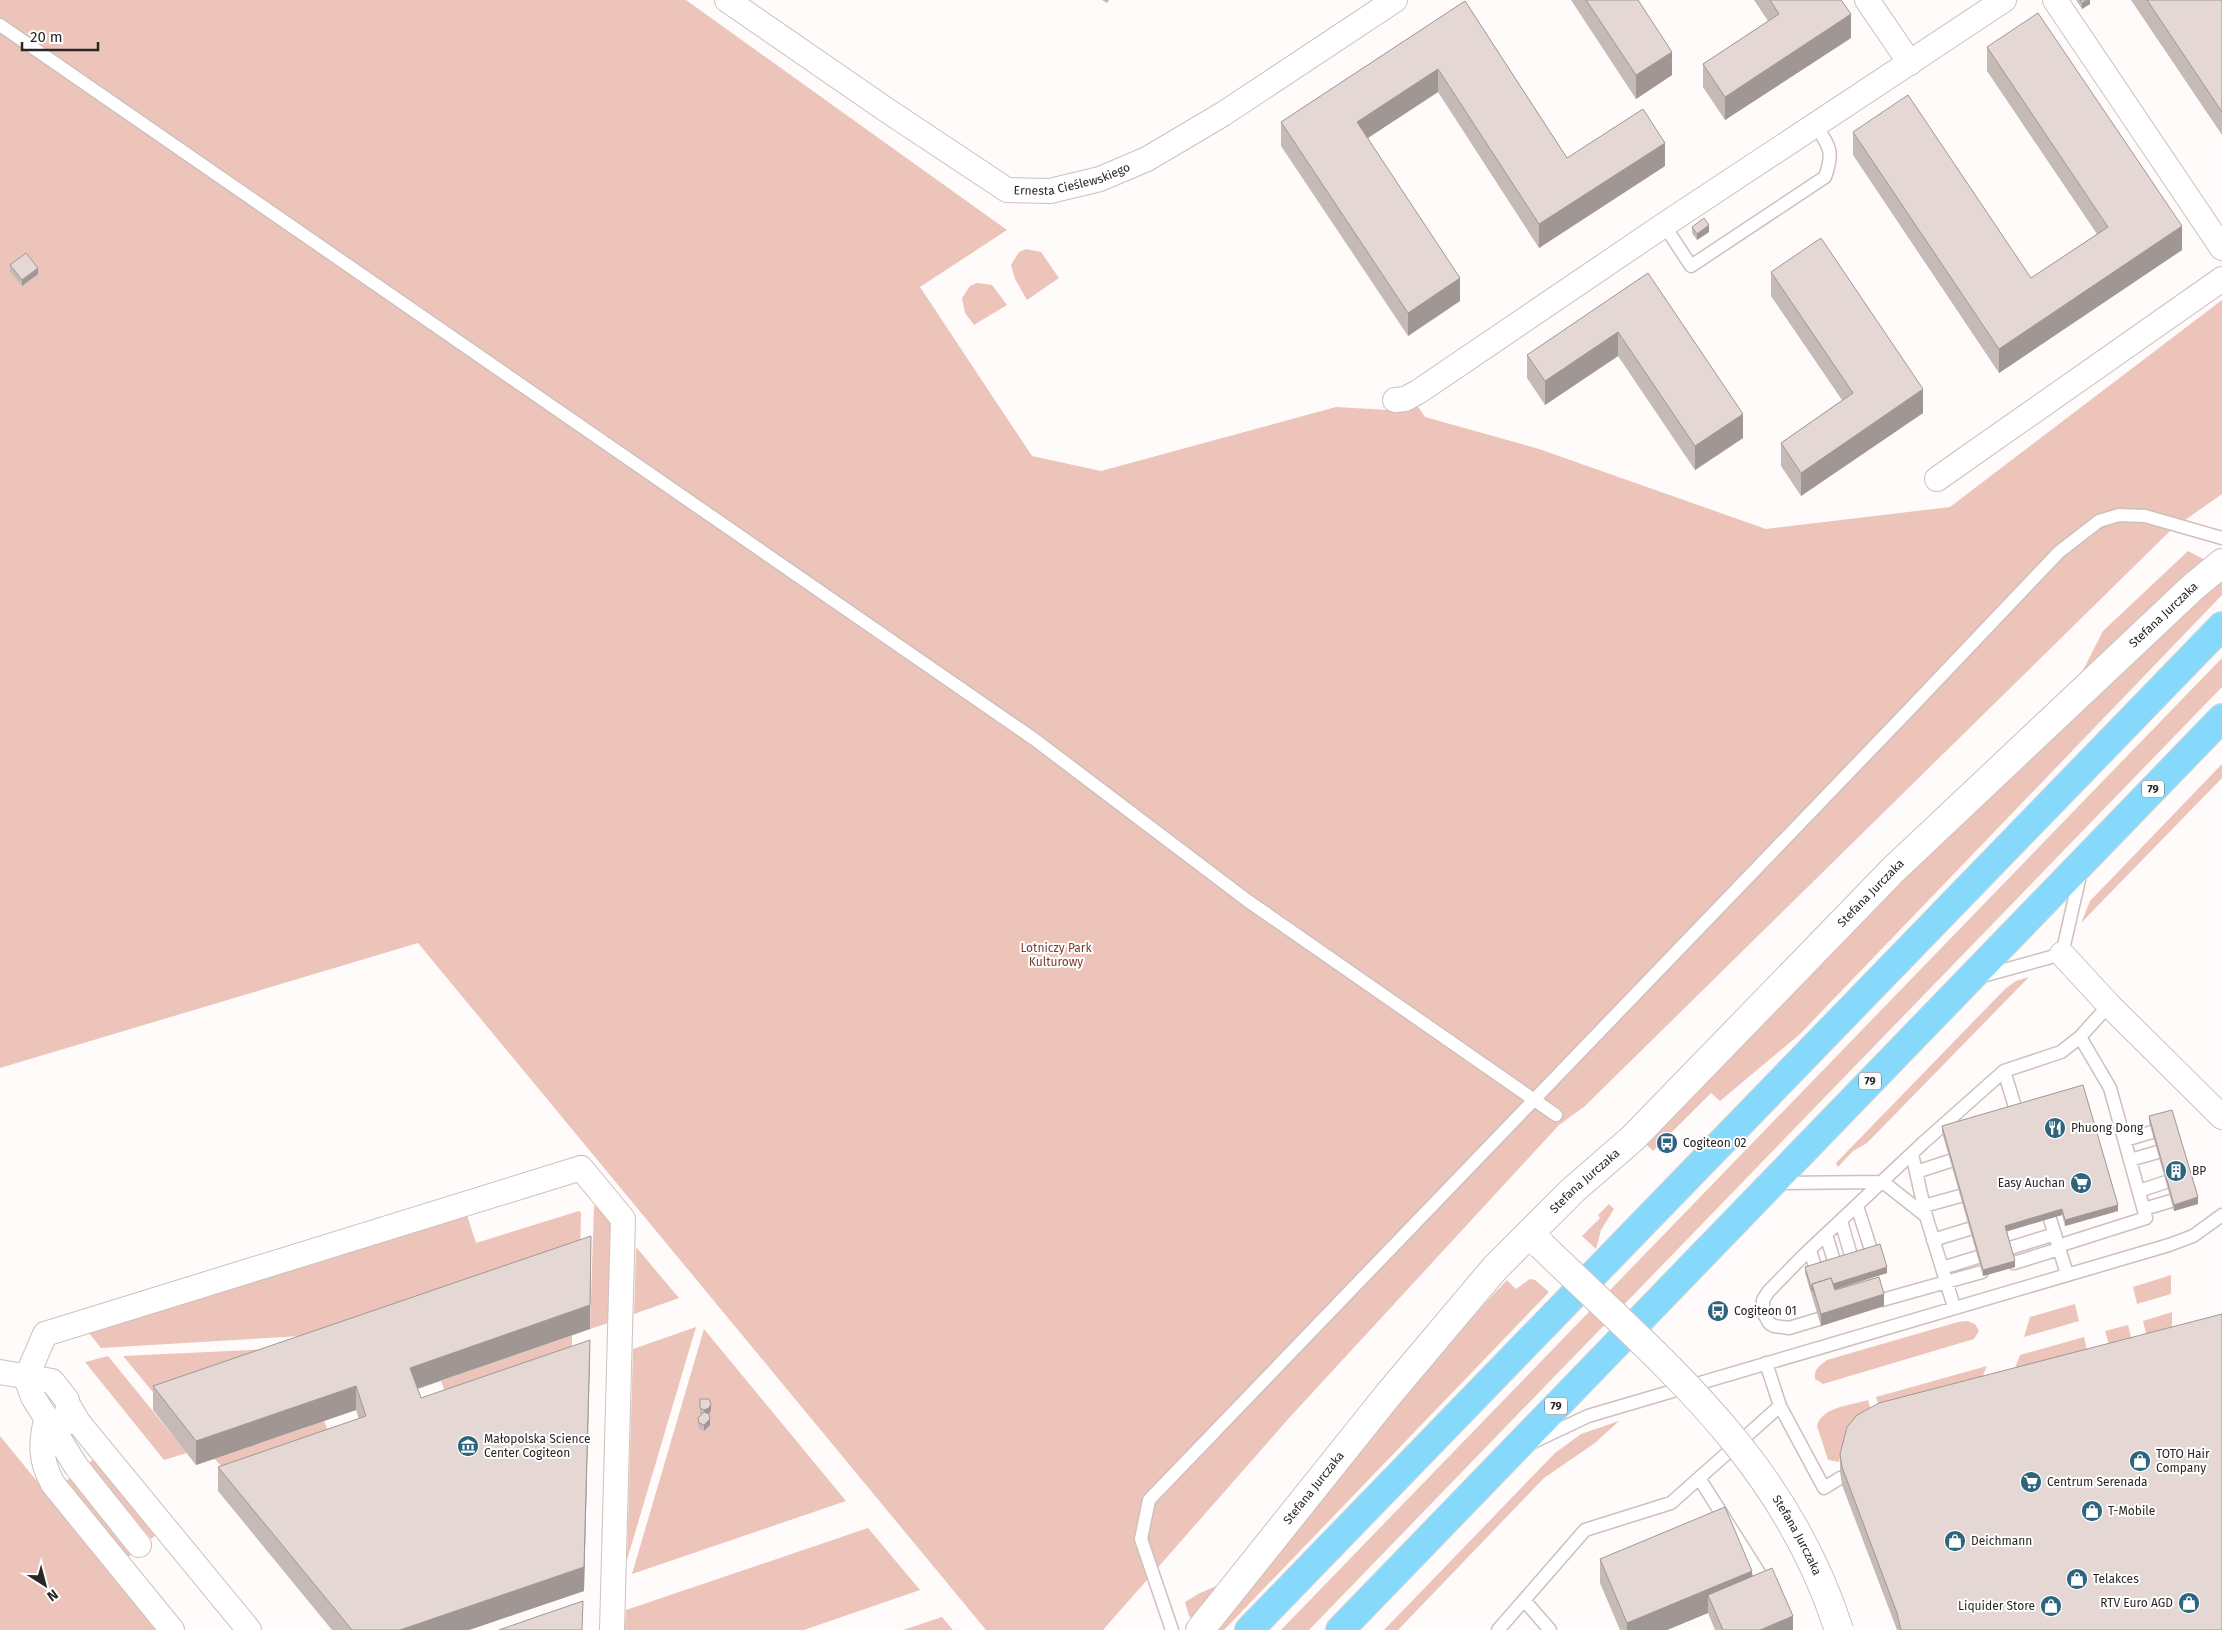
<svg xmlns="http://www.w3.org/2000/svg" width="2222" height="1630" viewBox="0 0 2222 1630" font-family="'Fira Sans',sans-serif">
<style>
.green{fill:#ecc4ba;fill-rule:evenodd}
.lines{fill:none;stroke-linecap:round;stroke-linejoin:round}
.service-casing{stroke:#cdc0bd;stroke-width:15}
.minor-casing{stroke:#cdc0bd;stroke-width:26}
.tertiary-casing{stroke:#cdc0bd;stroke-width:30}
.primary-casing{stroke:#d9d8d8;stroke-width:30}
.service{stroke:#fff;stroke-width:12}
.minor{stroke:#fff;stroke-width:24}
.tertiary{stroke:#fff;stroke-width:28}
.primary{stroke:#86d9fb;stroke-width:28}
.tertiary-bridge-casing{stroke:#cdc0bd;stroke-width:30;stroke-linecap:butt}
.tertiary-bridge{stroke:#fff;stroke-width:28}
.wall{fill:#c5bab6}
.shaded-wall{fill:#a09794}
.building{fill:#e5d8d4;stroke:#a09794}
.labels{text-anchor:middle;stroke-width:4;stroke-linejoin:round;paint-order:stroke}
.shield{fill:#fff;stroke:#6a6766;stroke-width:1}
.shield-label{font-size:11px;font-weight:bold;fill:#2a2624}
.street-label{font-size:12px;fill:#2a2624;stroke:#fff}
.park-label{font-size:12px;fill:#793e30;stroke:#fff}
.poi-label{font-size:12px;fill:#2a2624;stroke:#fff;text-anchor:start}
</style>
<rect width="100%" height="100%" fill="#fefbfa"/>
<path class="green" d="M 0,0 L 686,0 L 1007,230 L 920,287 L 1032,456 L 1101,471 L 1336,407 L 1407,411 L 1417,405 L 1425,417 L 1539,449 L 1766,529 L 1950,507 L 2222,300 L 2222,494 L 2171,530 L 1585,1106 L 1559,1125 L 1290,1417 L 1103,1630 L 986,1630 L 418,943 L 0,1068 Z
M 1026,249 L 1041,252 L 1059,278 L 1027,300 L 1015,279 L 1011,265 L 1019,252 Z
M 977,283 L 992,285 L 1007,305 L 974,325 L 965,313 L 962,298 L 970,286 Z
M 2188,551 L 2205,560 L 2077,682 L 2103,631 Z
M 2222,575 L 2222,595 L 1799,1035 L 1720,1101 L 1711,1093 L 1653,1151 L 1644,1142 L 1857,920 Z
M 2222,658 L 2222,687 L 1309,1630 L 1281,1630 Z
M 2222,764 L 2222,778 L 2081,923 L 2090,901 Z
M 2029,977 L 1867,1143 L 1853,1151 L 1838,1167 L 1836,1163 L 2005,989 L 2016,981 Z
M 1609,1204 L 1614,1209 L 1601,1230 L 1596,1249 L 1582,1236 L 1600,1218 L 1598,1215 Z
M 594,1206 L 603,1208 L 611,1218 L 608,1323 L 590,1329 Z
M 579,1211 L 581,1213 L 580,1264 L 384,1331 L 101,1348 L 85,1328 L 466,1212 L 476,1243 Z
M 636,1247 L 679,1298 L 634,1314 Z
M 2171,1275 L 2171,1294 L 2137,1304 L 2133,1287 Z
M 1530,1279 L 1535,1280 L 1549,1292 L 1224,1630 L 1211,1630 L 1407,1386 L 1507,1280 L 1516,1289 Z
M 2075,1304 L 2079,1321 L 2024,1337 L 2030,1317 Z
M 2172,1312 L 2172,1342 L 2150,1348 L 2143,1321 Z
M 1968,1321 L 1975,1324 L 1979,1331 L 1974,1339 L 1823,1384 L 1815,1379 C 1814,1369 1819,1366 1827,1360 L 1958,1322 Z
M 2128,1325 L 2135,1353 L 2113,1358 L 2105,1331 Z
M 696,1327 L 627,1560 L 633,1349 Z
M 704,1329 L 846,1501 L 632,1574 Z
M 572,1335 L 572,1364 L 450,1406 L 441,1381 Z
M 2084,1337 L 2090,1363 L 2015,1368 L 2020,1355 Z
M 294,1348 L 334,1445 L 232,1480 L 215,1459 L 209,1460 L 123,1356 ZM 299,1393 L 310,1426 L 219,1457 L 196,1428 Z
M 108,1356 L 187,1453 L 164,1460 L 85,1362 Z
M 1987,1366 L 1976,1393 L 1883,1418 L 1876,1397 Z
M 1868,1400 L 1873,1418 L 1842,1450 L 1839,1462 L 1828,1460 L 1817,1426 C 1821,1407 1852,1405 1868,1400 Z
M 1619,1421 L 1595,1443 L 1544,1478 L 1398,1630 L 1384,1630 L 1555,1453 L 1581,1434 Z
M 0,1436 L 159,1630 L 0,1630 Z
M 95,1458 L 157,1534 L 151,1539 L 89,1463 Z
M 70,1478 L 132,1554 L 127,1558 L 65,1482 Z
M 868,1528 L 920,1590 L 804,1630 L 625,1630 L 626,1610 Z
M 1221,1584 L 1196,1615 L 1192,1618 L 1189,1616 L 1185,1602 L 1200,1593 Z
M 942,1617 L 953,1630 L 903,1630 Z"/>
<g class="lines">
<g class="service-casing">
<path id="service" d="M 0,25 L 1034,739 L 1248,901 L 1556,1115
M 1664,225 L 1691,266 L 1825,177 C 1834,152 1830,147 1816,126
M 1979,977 L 2062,954 L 2081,871
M 2004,1071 L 2016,1110
M 2125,1140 L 2152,1132
M 1912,1154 L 1926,1216 L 1954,1307
M 2130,1160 L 2158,1152
M 1916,1172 L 1950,1161
M 1775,1183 L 1883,1182 L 1926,1216
M 2139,1191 L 2166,1182
M 1857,1206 L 1872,1253
M 1924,1206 L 1960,1196
M 2144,1209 L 2171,1201
M 2050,1219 L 2067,1274
M 1841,1221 L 1852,1259
M 1826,1235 L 1835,1264
M 1933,1240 L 1969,1229
M 2058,1246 L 2146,1218 L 2110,1088 L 2080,1037
M 2010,1248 L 2055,1234
M 1810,1250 L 1816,1270
M 2014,1263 L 2059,1249
M 1942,1268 L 1978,1257
M 1882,1300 L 1982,1272
M 1819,1319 L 1789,1328 L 1774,1326 L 1769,1323 L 1763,1312 L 1763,1300 L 1768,1292 L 1803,1256 L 1923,1143 L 2004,1071 L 2061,1052 L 2080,1037 L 2109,1005
M 1766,1363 L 1780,1406 L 1824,1488 L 1840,1478
M 1533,1442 L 1588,1416 L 2169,1245 L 2193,1236 L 2222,1215
M 1699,1478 L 1761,1576
M 1524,1600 L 1550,1630
M 1172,1630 L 1141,1539 L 1149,1500 L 1906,713 L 2059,552 L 2099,521 L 2119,515 L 2145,516 L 2222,538
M 1498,1630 L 1585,1530 L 1671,1503 L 1780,1406"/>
</g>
<g class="minor-casing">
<g id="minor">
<path id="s1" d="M 727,0 L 888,111 L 1007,190 L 1050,191 L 1100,179 L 1147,159 L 1223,114 L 1395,0"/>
<path d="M 1867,0 L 1910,63"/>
<path d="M 2055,0 L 2222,248"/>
<path d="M 1395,400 L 1405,399 L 1418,392 L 1664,225 L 2004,0"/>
<path d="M 1937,479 L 2222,279"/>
<path d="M 2062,954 L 2109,1005 L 2222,1117"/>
<path d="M 0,1372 L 52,1381 L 67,1400 L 70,1422"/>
<path d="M 70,1408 L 78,1422 L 249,1630"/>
<path d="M 47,1417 C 40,1442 40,1461 53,1484 L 172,1630"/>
<path d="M 139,1545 L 76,1466 L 33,1397 L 26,1378 L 45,1334 L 581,1168 L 623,1219 L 612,1630"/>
</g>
</g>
<g class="tertiary-casing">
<g id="tertiary">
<path id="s2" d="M 1200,1630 L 1388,1395 L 1495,1268 L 1573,1190 L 1633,1138 L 1893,870 L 2193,587 L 2222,563"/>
</g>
</g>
<g class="primary-casing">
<path id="primary" d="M 1249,1630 L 2222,626
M 1340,1630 L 2222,718"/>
</g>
<use href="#service" class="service"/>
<use href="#minor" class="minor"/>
<use href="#tertiary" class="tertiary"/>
<use href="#primary" class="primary"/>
<g class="tertiary-bridge-casing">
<g id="tertiary-bridge">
<path id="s3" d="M 1541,1245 C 1665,1365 1784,1459 1839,1630"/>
</g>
</g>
<use href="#tertiary-bridge" class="tertiary-bridge"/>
</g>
<path class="wall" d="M 1102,0 L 1109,0 L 1107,3 Z
M 1571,0 L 1638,0 L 1672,75 L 1636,99 Z
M 1754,0 L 1841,0 L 1851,38 L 1725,120 L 1703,87 L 1703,64 L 1768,21 Z
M 2076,0 L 2090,0 L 2090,4 L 2082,9 Z
M 2131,0 L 2222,0 L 2222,135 Z
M 1465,1 L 1567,158 L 1665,166 L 1539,248 L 1438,92 L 1368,138 L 1460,301 L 1408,336 L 1281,146 L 1281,122 Z
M 1987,47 L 2182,250 L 1999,373 L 1853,155 L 1853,132 L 2031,278 L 2097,234 L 1987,71 Z
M 1692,227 L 1709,232 L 1697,240 L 1692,233 Z
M 10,265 L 38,274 L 22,286 L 10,271 Z
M 1771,272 L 1923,413 L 1801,496 L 1781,466 L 1781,443 L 1842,400 L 1771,296 Z
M 1648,273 L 1743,438 L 1695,470 L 1618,356 L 1545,405 L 1527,378 L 1527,355 Z
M 2149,1116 L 2198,1204 L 2174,1211 L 2149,1122 Z
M 1942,1126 L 2118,1211 L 2065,1226 L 2062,1215 L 2007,1231 L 2015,1267 L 1983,1276 L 1942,1132 Z
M 1805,1267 L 1887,1273 L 1835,1289 L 1835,1290 L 1884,1306 L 1821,1326 L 1805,1273 Z
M 590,1329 L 418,1389 L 421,1398 L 590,1363 L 584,1591 L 469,1630 L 332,1630 L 218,1491 L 218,1467 L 359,1419 L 356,1410 L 196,1465 L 153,1410 L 153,1386 Z
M 700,1408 L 711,1410 L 709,1414 L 710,1425 L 704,1431 L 699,1429 L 698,1424 L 698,1418 L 702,1415 L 700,1414 Z
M 1840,1454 L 2222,1630 L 1897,1630 L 1842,1485 L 1840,1472 Z
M 1600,1559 L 1752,1577 L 1793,1630 L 1715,1630 L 1708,1613 L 1667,1630 L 1620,1630 L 1600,1583 Z"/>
<path class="shaded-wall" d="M 2087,0 L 2090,0 L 2090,4 L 2082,9 L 2082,3 Z
M 1851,14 L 1851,38 L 1725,120 L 1725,97 Z
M 1672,52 L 1672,75 L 1636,99 L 1636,75 Z
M 1438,69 L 1438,92 L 1357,145 L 1357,122 Z
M 1665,143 L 1665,166 L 1539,248 L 1539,224 Z
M 1709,225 L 1709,232 L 1697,240 L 1697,234 Z
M 2182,226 L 2182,250 L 1999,373 L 1999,349 Z
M 38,268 L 38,274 L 22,286 L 22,280 Z
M 1460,278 L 1460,301 L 1408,336 L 1408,313 Z
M 1618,332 L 1618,356 L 1545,405 L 1545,381 Z
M 1923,389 L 1923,413 L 1801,496 L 1801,473 Z
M 1743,414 L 1743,438 L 1695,470 L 1695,446 Z
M 2198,1197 L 2198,1204 L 2174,1211 L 2174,1205 Z
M 2118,1205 L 2118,1211 L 2065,1226 L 2065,1220 Z
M 2062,1209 L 2062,1215 L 2005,1232 L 2005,1226 Z
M 591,1236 L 590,1329 L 410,1391 L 410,1368 Z
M 2015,1261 L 2015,1267 L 1983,1276 L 1983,1270 Z
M 1887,1267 L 1887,1273 L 1815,1296 L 1813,1290 Z
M 1884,1294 L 1884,1306 L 1821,1326 L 1821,1314 Z
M 590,1340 L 584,1591 L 469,1630 L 400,1630 Z
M 356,1386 L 356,1410 L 196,1465 L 196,1441 Z
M 711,1404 L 711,1410 L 709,1414 L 704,1416 L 704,1410 Z
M 710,1419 L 710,1425 L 704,1431 L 704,1425 Z
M 1752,1571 L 1752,1595 L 1708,1595 L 1708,1613 L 1667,1630 L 1627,1630 L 1627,1623 Z
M 1793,1616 L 1793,1630 L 1760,1630 Z"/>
<path class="building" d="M 1586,0 L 1638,0 L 1672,52 L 1636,75 Z
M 1770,0 L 1841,0 L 1851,14 L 1725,97 L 1703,64 L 1779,14 Z
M 2080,0 L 2087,0 L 2082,3 Z
M 2147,0 L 2222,0 L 2222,112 Z
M 1465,1 L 1567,158 L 1643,109 L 1665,143 L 1539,224 L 1438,69 L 1357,122 L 1460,278 L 1408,313 L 1281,122 Z
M 2038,13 L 2182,226 L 1999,349 L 1853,132 L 1908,95 L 2031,278 L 2108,227 L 1987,47 Z
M 1704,218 L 1709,225 L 1697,234 L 1692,227 Z
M 1821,238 L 1923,389 L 1801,473 L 1781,443 L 1853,393 L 1771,272 Z
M 26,253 L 38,268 L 22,280 L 10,265 Z
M 1648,273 L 1743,414 L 1695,446 L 1618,332 L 1545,381 L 1527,355 Z
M 2083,1085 L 2118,1205 L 2065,1220 L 2062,1209 L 2005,1226 L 2015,1261 L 1983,1270 L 1942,1126 Z
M 2172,1110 L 2198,1197 L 2174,1205 L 2149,1116 Z
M 591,1236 L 590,1305 L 410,1368 L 421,1398 L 590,1340 L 584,1567 L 400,1630 L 352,1630 L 218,1467 L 366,1416 L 356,1386 L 196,1441 L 153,1386 Z
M 1880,1244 L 1887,1267 L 1833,1284 L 1831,1278 L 1812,1284 L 1812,1291 L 1805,1267 Z
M 1879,1277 L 1884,1294 L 1821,1314 L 1812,1284 L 1831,1278 L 1835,1290 Z
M 2222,1314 L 2222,1630 L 1901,1630 L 1897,1613 L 1842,1467 L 1840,1454 L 1847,1427 L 1857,1415 L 1879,1403 Z
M 700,1399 L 709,1399 L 711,1404 L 709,1408 L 704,1410 L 700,1408 Z
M 704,1412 L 709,1414 L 710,1419 L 704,1425 L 699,1423 L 698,1418 Z
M 1725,1507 L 1752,1571 L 1627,1623 L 1600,1559 Z
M 1772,1568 L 1793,1616 L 1760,1630 L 1723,1630 L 1708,1595 Z
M 583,1601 L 582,1630 L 499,1630 L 536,1617 Z"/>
<defs>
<g id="restaurant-disc" transform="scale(1.125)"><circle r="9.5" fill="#2d657f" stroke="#fff"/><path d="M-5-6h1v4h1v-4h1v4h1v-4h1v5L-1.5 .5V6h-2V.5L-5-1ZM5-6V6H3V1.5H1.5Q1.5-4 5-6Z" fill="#fff"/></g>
<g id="bus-disc" transform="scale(1.125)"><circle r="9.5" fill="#2d657f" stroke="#fff"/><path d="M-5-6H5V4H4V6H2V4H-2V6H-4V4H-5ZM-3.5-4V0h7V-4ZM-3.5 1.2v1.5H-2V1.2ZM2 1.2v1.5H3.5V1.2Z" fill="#fff"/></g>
<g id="building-disc" transform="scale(1.125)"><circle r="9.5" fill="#2d657f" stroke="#fff"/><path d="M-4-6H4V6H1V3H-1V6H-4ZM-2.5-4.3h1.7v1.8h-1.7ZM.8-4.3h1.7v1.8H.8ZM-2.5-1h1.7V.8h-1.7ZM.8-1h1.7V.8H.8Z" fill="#fff"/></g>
<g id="supermarket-disc" transform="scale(1.125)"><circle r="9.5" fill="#2d657f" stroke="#fff"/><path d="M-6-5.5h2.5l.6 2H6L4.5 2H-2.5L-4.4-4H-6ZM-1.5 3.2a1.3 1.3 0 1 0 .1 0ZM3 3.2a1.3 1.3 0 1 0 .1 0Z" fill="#fff"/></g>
<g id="museum-disc" transform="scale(1.125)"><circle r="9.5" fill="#2d657f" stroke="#fff"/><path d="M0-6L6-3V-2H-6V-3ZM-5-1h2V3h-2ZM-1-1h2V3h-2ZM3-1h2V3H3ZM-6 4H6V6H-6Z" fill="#fff"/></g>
<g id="shop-disc" transform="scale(1.125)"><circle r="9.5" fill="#2d657f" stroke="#fff"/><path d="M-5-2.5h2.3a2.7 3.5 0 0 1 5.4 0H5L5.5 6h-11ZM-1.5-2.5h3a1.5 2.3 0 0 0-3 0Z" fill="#fff"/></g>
</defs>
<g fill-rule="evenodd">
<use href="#restaurant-disc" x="2055" y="1128"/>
<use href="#bus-disc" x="1667" y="1143"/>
<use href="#building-disc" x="2176" y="1171"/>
<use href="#supermarket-disc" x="2081" y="1183"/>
<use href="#bus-disc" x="1718" y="1311"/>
<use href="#museum-disc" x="468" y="1446"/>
<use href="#shop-disc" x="2140" y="1461"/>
<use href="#supermarket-disc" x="2031" y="1482"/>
<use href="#shop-disc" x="2092" y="1511"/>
<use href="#shop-disc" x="1955" y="1541"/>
<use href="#shop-disc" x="2077" y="1579"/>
<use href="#shop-disc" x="2189" y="1603"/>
<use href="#shop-disc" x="2051" y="1606"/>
</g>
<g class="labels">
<g class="shield">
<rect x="2142" y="780.5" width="22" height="17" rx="4"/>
<rect x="1859" y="1072.5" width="22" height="17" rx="4"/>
<rect x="1545" y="1397.5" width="22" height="17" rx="4"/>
</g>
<g class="shield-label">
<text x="2153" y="793">79</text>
<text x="1870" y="1085">79</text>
<text x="1556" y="1410">79</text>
</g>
<g class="street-label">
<text dy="4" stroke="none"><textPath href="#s1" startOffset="405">Ernesta Cieślewskiego</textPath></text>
<text dy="4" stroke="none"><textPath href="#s2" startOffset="1402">Stefana Jurczaka</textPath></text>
<text dy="4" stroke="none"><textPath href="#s2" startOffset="998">Stefana Jurczaka</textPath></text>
<text dy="4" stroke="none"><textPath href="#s2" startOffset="592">Stefana Jurczaka</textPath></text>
<text dy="4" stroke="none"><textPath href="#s2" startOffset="182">Stefana Jurczaka</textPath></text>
<text dy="4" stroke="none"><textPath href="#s3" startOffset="389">Stefana Jurczaka</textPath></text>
</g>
<g class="park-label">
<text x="1056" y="952">Lotniczy Park<tspan x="1056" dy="14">Kulturowy</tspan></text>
</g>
<g class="poi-label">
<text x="2071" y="1132">Phuong Dong</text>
<text x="1683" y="1147">Cogiteon 02</text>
<text x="2192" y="1175">BP</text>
<text x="2065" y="1187" text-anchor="end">Easy Auchan</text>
<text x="1734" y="1315">Cogiteon 01</text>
<text x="484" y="1443">Małopolska Science<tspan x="484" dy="14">Center Cogiteon</tspan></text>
<text x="2156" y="1458">TOTO Hair<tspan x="2156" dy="14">Company</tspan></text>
<text x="2047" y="1486">Centrum Serenada</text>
<text x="2108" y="1515">T-Mobile</text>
<text x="1971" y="1545">Deichmann</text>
<text x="2093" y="1583">Telakces</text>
<text x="2173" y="1607" text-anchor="end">RTV Euro AGD</text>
<text x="2035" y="1610" text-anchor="end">Liquider Store</text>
</g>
</g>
<g transform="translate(45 1585) rotate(144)" stroke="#ffffff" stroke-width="4" paint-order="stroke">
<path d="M0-4L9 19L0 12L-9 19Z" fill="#2a2624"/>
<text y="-8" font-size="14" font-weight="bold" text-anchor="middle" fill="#2a2624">N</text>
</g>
<path d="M22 42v8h76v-8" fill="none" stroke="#2a2624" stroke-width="2.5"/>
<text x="30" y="42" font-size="15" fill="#2a2624" stroke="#ffffff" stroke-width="4" paint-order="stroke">20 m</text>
</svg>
